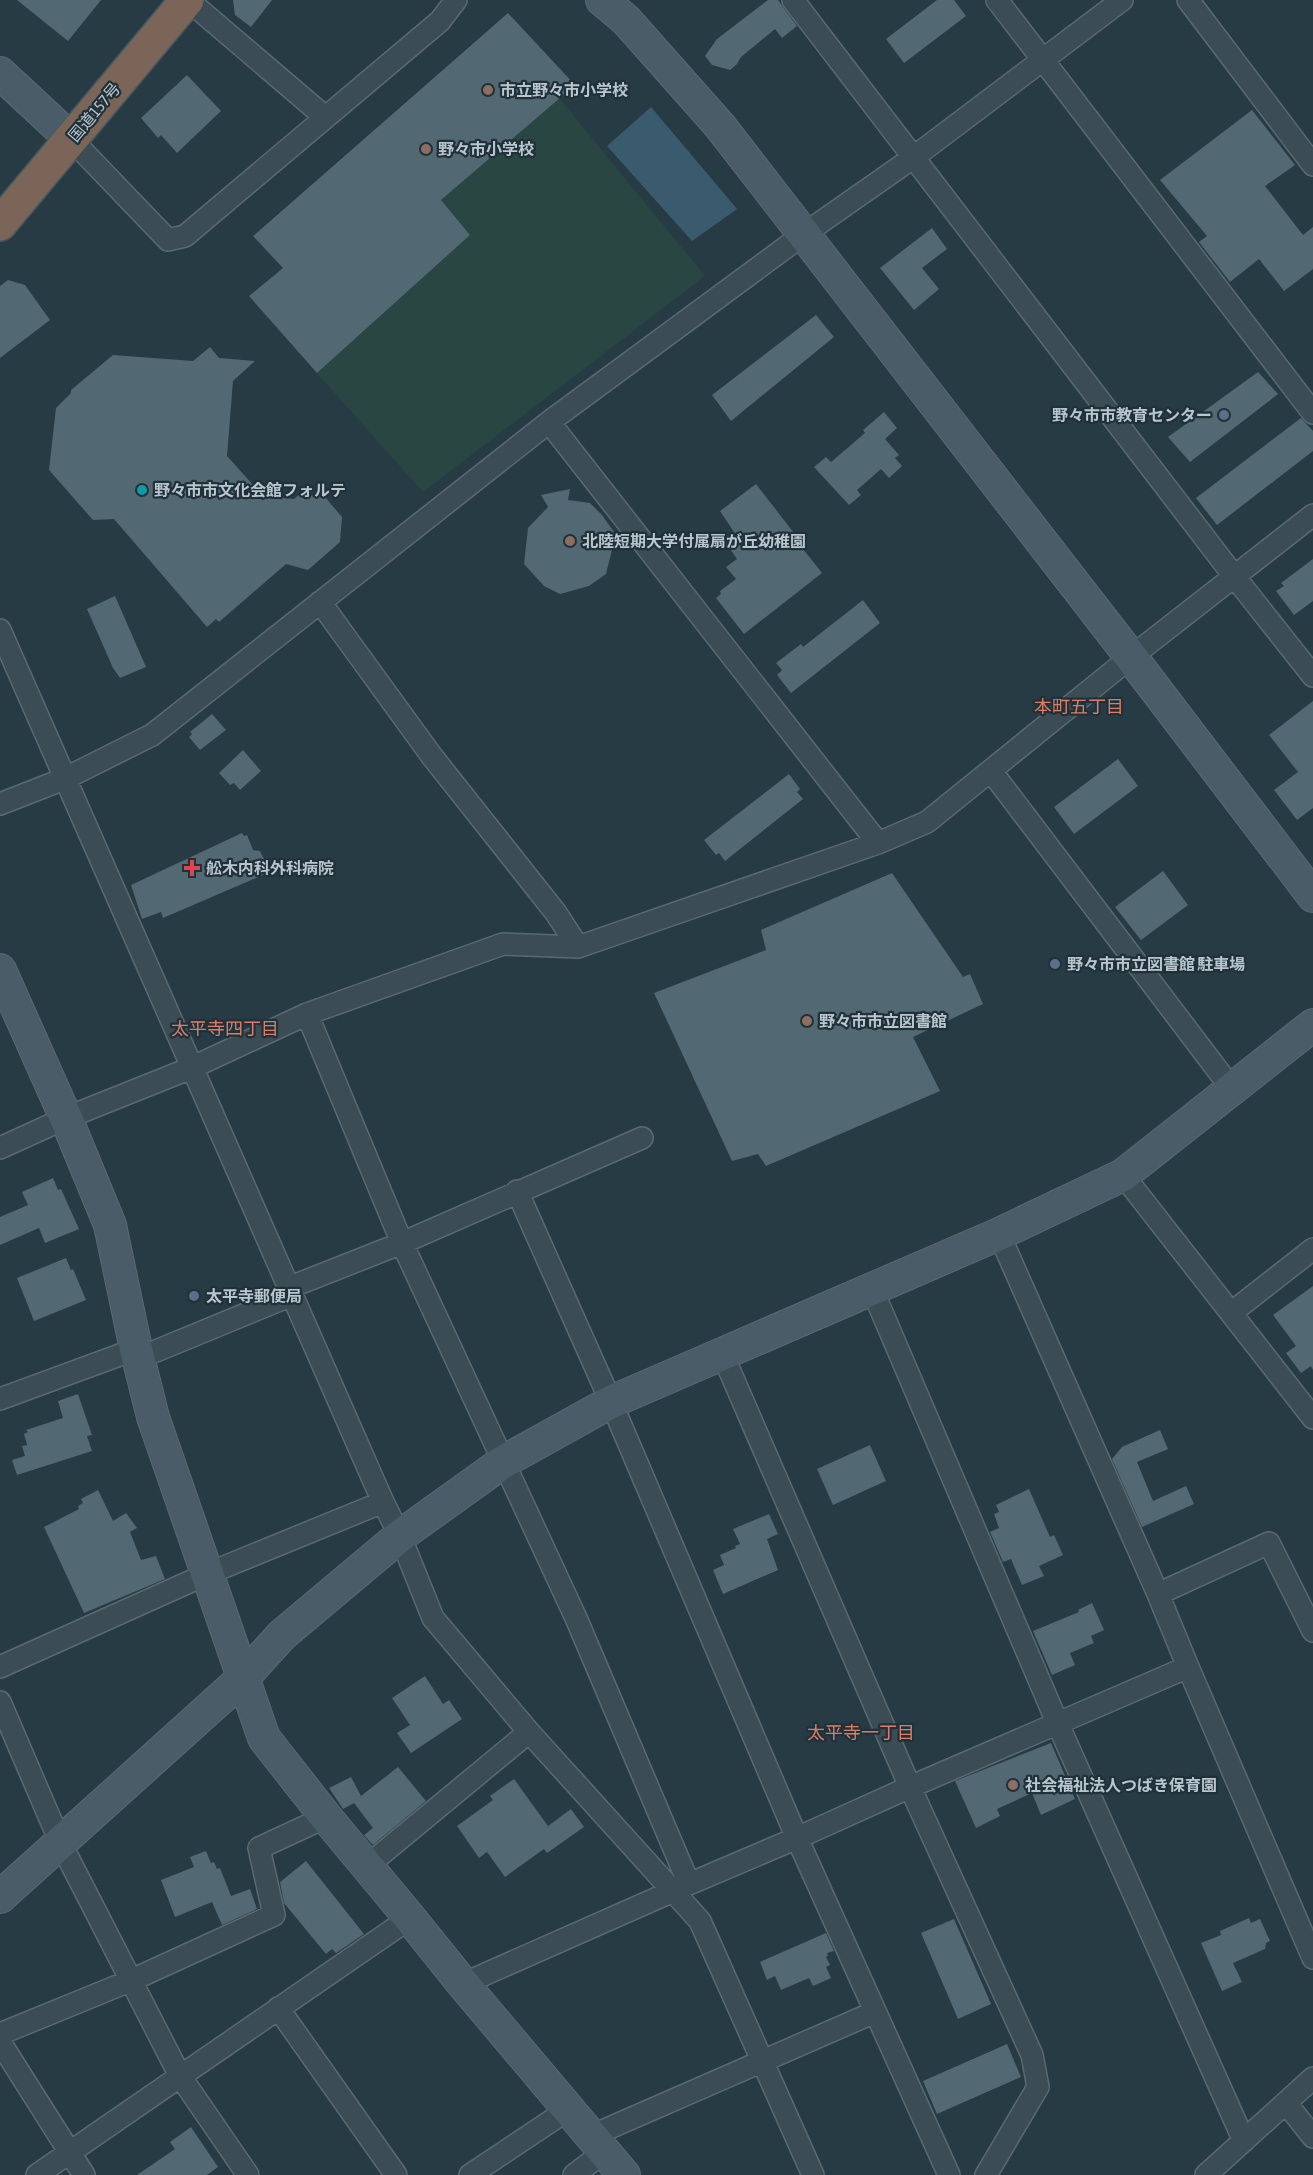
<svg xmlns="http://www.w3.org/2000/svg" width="1313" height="2175" viewBox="0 0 1313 2175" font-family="'Asap Condensed','Noto Sans JP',sans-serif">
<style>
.green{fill:#294643}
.water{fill:#3a5b6d}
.building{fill:#526872}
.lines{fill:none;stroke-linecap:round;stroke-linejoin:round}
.street-casing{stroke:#5a6972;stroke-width:24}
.secondary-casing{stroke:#5a6972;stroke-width:34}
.highway-casing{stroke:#46565f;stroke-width:36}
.street{stroke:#3b4c55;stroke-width:21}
.secondary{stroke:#495c68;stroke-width:32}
.highway{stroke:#7b6558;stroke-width:33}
.education-dot{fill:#8d6e63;stroke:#20313a;stroke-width:2}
.service-dot{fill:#5c6f8a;stroke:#20313a;stroke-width:2}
.culture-dot{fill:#0f9aa8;stroke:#20313a;stroke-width:2}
.health-dot{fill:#e0444e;stroke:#20313a;stroke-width:2}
.labels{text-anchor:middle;stroke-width:4.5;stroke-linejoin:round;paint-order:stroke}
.poi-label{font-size:16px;font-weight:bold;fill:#b9c6ce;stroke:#20313a;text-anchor:start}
.street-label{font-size:16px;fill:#b9c6ce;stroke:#20313a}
.neighbourhood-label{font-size:18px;fill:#db7e67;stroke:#20313a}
</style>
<rect width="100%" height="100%" fill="#273b45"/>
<path class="green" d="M 559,98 L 705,276 L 423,492 L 317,373 L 470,235 L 441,200 Z"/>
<path class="water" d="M 651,107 L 737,209 L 692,241 L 607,146 Z"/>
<path class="building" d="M 17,0 L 101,0 L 68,41 Z
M 233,0 L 272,0 L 251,27 L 235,15 Z
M 768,0 L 778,0 L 797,26 L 782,38 L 775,29 L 741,57 L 737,64 L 730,70 L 712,65 L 705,56 L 717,39 Z
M 937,0 L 954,0 L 966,16 L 904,63 L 886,39 Z
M 508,13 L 575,85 L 441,200 L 470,235 L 317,373 L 249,296 L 283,268 L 253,236 Z
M 187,75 L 221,111 L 177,153 L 161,135 L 158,138 L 141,118 Z
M 1252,110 L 1295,165 L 1265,186 L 1303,235 L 1313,227 L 1313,269 L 1284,291 L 1259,259 L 1230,282 L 1199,242 L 1207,236 L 1160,180 Z
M 932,228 L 947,249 L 922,268 L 939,289 L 914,310 L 880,268 Z
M 8,280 L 25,285 L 50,320 L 0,358 L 0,286 Z
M 816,315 L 834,337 L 731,421 L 712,395 Z
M 210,347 L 219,358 L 255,361 L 233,381 L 227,456 L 263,496 L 294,499 L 300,494 L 325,497 L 342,517 L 340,542 L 308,570 L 286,564 L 219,622 L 216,619 L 207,627 L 114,519 L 93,520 L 49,470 L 56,408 L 71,393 L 71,390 L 113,355 L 193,361 Z
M 1258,372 L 1278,394 L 1190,462 L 1168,437 Z
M 884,412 L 897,428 L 885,439 L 899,455 L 895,458 L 902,466 L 889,478 L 881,469 L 857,490 L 861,495 L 849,505 L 814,467 L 826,457 L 831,462 L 865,433 L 863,430 Z
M 1301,418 L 1313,431 L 1313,451 L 1217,525 L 1196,498 Z
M 756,484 L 794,533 L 792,535 L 822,573 L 744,634 L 716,598 L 721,594 L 720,591 L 736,579 L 726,567 L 737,559 L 730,549 L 740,541 L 720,511 Z
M 570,489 L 568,500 L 590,503 L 602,515 L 614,532 L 612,550 L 606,574 L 589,586 L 560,594 L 544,586 L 524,564 L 528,528 L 548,507 L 541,495 Z
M 1313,559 L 1313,601 L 1294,615 L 1276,591 L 1284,586 L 1281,583 Z
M 115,596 L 146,667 L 120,678 L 113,668 L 87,609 Z
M 863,600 L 880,623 L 791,693 L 777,675 L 782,670 L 776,663 L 801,644 L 803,647 Z
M 1313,701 L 1313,808 L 1297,820 L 1274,790 L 1298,772 L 1269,735 Z
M 212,714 L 226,730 L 200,750 L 189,737 L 192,734 L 190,732 Z
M 243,750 L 261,771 L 240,790 L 234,783 L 230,785 L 219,773 Z
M 1118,759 L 1138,786 L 1074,834 L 1054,807 Z
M 789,774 L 800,789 L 797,792 L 803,799 L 725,861 L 719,853 L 716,855 L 704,840 Z
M 242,833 L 244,836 L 247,835 L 253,850 L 260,851 L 270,872 L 163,918 L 161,912 L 142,919 L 131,885 Z
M 1163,871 L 1188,905 L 1141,940 L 1115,907 Z
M 892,873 L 963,977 L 970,974 L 983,1004 L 913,1037 L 940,1091 L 766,1166 L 758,1154 L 732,1161 L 654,993 L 766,950 L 761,930 Z
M 53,1178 L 58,1190 L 61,1189 L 79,1229 L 45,1243 L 39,1228 L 0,1245 L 0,1217 L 28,1205 L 22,1192 Z
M 66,1258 L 71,1270 L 73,1269 L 86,1300 L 34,1321 L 17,1278 Z
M 1313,1286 L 1313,1370 L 1311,1366 L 1301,1373 L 1286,1353 L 1296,1346 L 1273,1315 Z
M 78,1394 L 92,1435 L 87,1436 L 92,1451 L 17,1475 L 12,1460 L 25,1456 L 22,1446 L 27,1445 L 24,1434 L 28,1432 L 26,1430 L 63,1418 L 58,1401 Z
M 1160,1430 L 1168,1449 L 1137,1462 L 1153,1501 L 1186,1486 L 1194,1504 L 1142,1527 L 1112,1459 L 1122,1447 Z
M 870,1445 L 886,1481 L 833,1505 L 817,1469 Z
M 1029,1489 L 1050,1537 L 1054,1535 L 1063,1555 L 1039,1566 L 1044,1576 L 1022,1585 L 1011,1559 L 1003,1562 L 990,1532 L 999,1528 L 994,1514 L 999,1512 L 996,1505 Z
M 98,1490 L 113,1521 L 126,1513 L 137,1528 L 130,1532 L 141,1560 L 156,1556 L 165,1579 L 84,1613 L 44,1527 L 79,1509 L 78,1506 L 83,1503 L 81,1499 Z
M 769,1514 L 778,1534 L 767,1539 L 778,1570 L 723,1594 L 713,1570 L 724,1565 L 720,1555 L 736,1548 L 735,1546 L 740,1544 L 733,1529 Z
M 1092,1603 L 1104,1630 L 1091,1636 L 1094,1643 L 1070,1653 L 1075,1665 L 1052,1675 L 1033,1631 L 1079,1612 L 1078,1610 Z
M 425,1676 L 443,1704 L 449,1700 L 462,1719 L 411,1753 L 397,1733 L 410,1725 L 392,1698 Z
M 1051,1743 L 1075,1799 L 1041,1815 L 1032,1793 L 997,1809 L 1000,1816 L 976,1828 L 955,1781 Z
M 398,1767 L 426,1801 L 373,1845 L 364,1835 L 373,1828 L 354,1803 L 343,1809 L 329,1788 L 351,1777 L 361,1796 Z
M 514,1779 L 548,1826 L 571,1809 L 584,1827 L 547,1853 L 544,1849 L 505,1877 L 487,1852 L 479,1858 L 457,1826 L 493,1800 L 490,1796 Z
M 206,1851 L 211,1863 L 214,1862 L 217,1869 L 220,1868 L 231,1896 L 250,1889 L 257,1909 L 222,1925 L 212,1902 L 175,1917 L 161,1880 L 194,1867 L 190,1857 Z
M 306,1861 L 364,1934 L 336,1953 L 332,1949 L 326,1954 L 284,1903 L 280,1882 Z
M 1249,1918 L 1251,1923 L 1260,1919 L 1270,1941 L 1266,1943 L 1265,1949 L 1233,1963 L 1242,1982 L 1222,1991 L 1201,1943 L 1221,1935 L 1220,1931 Z
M 954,1919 L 991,2004 L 958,2019 L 921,1933 Z
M 826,1933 L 834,1951 L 827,1953 L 828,1956 L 826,1957 L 830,1965 L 826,1967 L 831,1978 L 813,1986 L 809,1978 L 781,1990 L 775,1976 L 767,1980 L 760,1962 Z
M 1007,2044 L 1021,2077 L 937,2114 L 923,2081 Z
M 191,2127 L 218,2167 L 207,2175 L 137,2175 L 175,2149 L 170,2142 Z"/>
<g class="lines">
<g class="street-casing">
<path id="street" d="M 188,0 L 325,117
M 793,0 L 1234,576 L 1313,676
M 997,0 L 1313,413
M 1188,0 L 1313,165
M 71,139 L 168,240 L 185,236 L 440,21 L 456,0
M 549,422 L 878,843
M 320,602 L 431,755 L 556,913 L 578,947
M 0,630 L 383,1502 L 400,1536 L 433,1618 L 529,1732 L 700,1921 L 813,2175
M 991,771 L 1232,1089
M 0,804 L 64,779 L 152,735 L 549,422 L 804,234 L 914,157 L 1122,0
M 307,1014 L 402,1243 L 576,1618 L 689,1884
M 0,1148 L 66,1118 L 191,1068 L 307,1014 L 503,944 L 578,947 L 878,843 L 927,822 L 1131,657 L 1313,515
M 1123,1175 L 1313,1418
M 517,1191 L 611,1402 L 797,1838 L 949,2175
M 999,1234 L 1158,1594
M 288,1288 L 402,1243 L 642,1138
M 872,1289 L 1057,1722 L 1244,2141
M 1231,1313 L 1313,1249
M 722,1353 L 910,1787 L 1032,2055 L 1038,2087 L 986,2175
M 139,1358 L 292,1295
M 0,1399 L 136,1349
M 0,1667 L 207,1574 L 383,1502
M 1188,1667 L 1158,1594 L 1269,1543 L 1313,1631
M 0,1702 L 61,1844 L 180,2076 L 248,2175
M 367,1866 L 529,1732
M 463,1984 L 689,1884 L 797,1838 L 910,1787 L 1188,1667 L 1313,1958
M 278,2008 L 396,2175
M 0,2034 L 132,1980 L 274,1915 L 259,1848 L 326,1817
M 0,2042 L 84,2175
M 1286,2103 L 1313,2137
M 591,2136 L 875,2012
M 37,2175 L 410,1918
M 470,2175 L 569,2109
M 574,2175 L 604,2152
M 1206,2175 L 1313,2078"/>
</g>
<g class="secondary-casing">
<path id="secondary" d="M 602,0 L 626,20 L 720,126 L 1131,657 L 1313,896
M 0,73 L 71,139
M 0,970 L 66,1118 L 110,1225 L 136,1349 L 153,1417 L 264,1738 L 326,1817 L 410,1918 L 463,1984 L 624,2175
M 0,1897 L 242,1679 L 282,1635 L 400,1536 L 503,1462 L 611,1402 L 999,1234 L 1123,1175 L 1313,1025"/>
</g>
<g class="highway-casing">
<path id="highway" d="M 0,224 L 187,0"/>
</g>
<use href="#street" class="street"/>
<use href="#secondary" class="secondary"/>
<use href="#highway" class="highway"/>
</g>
<g class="education-dot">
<circle cx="488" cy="90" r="6"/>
<circle cx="426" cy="149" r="6"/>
<circle cx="570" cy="541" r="6"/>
<circle cx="807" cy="1021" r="6"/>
<circle cx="1013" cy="1785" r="6"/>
</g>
<g class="service-dot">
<circle cx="1224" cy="415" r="6"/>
<circle cx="1055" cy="964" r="6"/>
<circle cx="194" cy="1296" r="6"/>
</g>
<circle class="culture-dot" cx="142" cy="490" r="6"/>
<path class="health-dot" d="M189 859h6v6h6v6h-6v6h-6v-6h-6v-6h6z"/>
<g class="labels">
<g class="poi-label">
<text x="500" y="96">市立野々市小学校</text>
<text x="438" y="155">野々市小学校</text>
<text x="1212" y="421" text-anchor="end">野々市市教育センター</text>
<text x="154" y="496">野々市市文化会館フォルテ</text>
<text x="582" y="547">北陸短期大学付属扇が丘幼稚園</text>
<text x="206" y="874">舩木内科外科病院</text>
<text x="1067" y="970">野々市市立図書館 駐車場</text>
<text x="819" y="1027">野々市市立図書館</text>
<text x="206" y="1302">太平寺郵便局</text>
<text x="1025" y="1791">社会福祉法人つばき保育園</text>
</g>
<g class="street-label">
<text transform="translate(94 112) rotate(-50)" y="6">国道157号</text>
</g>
<g class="neighbourhood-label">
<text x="1079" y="713">本町五丁目</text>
<text x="225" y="1035">太平寺四丁目</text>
<text x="861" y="1739">太平寺一丁目</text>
</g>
</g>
</svg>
